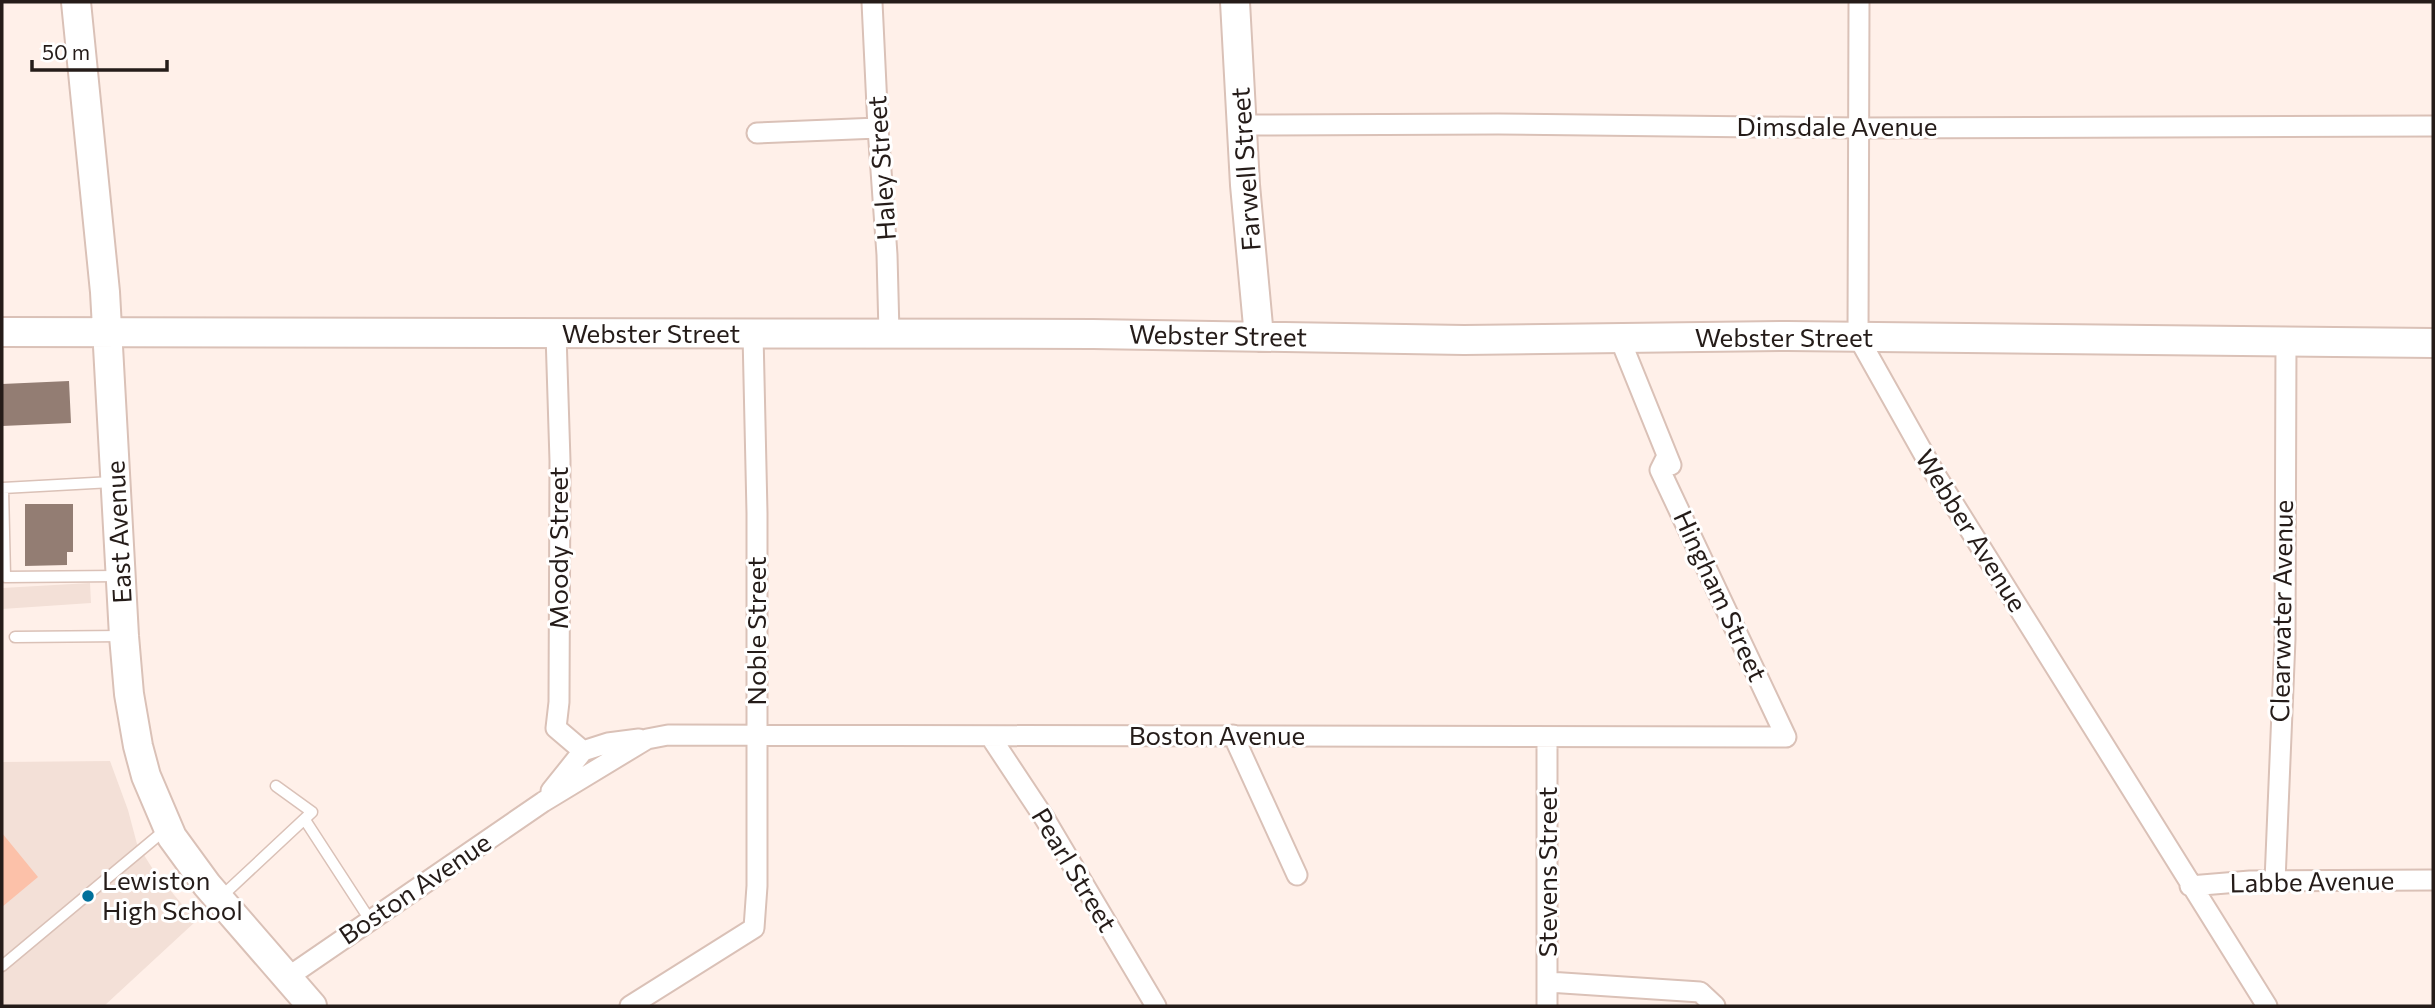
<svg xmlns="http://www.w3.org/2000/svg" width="2435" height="1008" viewBox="0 0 2435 1008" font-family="Commissioner,sans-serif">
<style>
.built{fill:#f3e0d7}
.green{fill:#fcc1a9}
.building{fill:#937d73}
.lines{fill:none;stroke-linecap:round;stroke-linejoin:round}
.lane-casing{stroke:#dac1b7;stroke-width:13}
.street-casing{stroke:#dac1b7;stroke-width:23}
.secondary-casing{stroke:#dac1b7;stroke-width:32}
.lane{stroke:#fff;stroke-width:10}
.street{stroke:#fff;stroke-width:19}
.secondary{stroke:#fff;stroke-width:28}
.poi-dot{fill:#00709b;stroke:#fff;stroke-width:2.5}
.labels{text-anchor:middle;stroke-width:6;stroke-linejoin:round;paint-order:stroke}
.street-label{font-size:26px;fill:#251c19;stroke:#fff}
.poi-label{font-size:26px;fill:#251c19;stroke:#fff;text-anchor:start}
</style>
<rect width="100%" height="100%" fill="#fff0e9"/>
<path class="built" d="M 90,583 L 91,603 L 2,609 L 2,588 Z
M 110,761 L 128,810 L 137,844 L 154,871 L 196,921 L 104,1006 L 2,1006 L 2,762 Z"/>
<path class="green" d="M 2,833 L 38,877 L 2,907 Z"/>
<path class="building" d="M 69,381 L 71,423 L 2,426 L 2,384 Z
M 25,504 L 73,504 L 73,552 L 67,552 L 67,565 L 25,566 Z"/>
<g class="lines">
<g class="lane-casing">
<path id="lane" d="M 112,482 L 3,488 L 5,577 L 119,576
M 15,637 L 123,636
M 305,820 L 370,920
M 222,896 L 312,812 L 276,786
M 2,966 L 165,830"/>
</g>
<g class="street-casing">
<path id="street" d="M 872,2 L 878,128 L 887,255 L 889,333
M 1859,2 L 1858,337 L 1935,474 L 2267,1006
M 1241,125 L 1498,124 L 1858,128 L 2433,126
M 757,133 L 878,128
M 556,334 L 560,461 L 559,702 L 556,728 L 583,751
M 1620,339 L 1671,465
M 1233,735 L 1297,875
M 990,736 L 1045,819 L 1156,1006
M 1547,737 L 1547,1006
M 551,791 L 583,751 L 608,743 L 639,739
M 2275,881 L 2285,639 L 2286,341
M 2190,886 L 2250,881 L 2433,880
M 288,977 L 543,802 L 647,739 L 668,735 L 1786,737 L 1660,470 L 1667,456
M 1548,982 L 1700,992 L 1715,1006
M 630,1006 L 754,928 L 757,886 L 757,513 L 753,334"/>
</g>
<g class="secondary-casing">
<path id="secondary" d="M 76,2 L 105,292 L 124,636 L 129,694 L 138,746 L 146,776 L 172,837 L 207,885 L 312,1006
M 1235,2 L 1245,185 L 1259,337
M 2,332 L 1093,334 L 1464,340 L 1788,336 L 2433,343"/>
</g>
<use href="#lane" class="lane"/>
<use href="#street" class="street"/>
<use href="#secondary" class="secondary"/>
</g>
<circle class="poi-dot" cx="88" cy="896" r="7"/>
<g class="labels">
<g class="street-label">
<text x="1837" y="136">Dimsdale Avenue</text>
<text transform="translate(882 168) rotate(-94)" y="9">Haley Street</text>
<text transform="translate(1246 169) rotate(-94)" y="9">Farwell Street</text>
<text x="651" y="343">Webster Street</text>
<text transform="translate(1218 336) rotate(1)" y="9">Webster Street</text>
<text x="1784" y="347">Webster Street</text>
<text transform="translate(1971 531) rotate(58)" y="9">Webber Avenue</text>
<text transform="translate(119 532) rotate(-93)" y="9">East Avenue</text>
<text transform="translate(559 548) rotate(-90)" y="9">Moody Street</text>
<text transform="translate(1720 596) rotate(65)" y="9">Hingham Street</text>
<text transform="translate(2282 611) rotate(-89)" y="9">Clearwater Avenue</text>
<text transform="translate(757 631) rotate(-90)" y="9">Noble Street</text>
<text x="1217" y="745">Boston Avenue</text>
<text transform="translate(1074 870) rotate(59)" y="9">Pearl Street</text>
<text transform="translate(1548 872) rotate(-90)" y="9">Stevens Street</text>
<text transform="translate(2312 882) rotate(-1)" y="9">Labbe Avenue</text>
<text transform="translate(415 889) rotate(-34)" y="9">Boston Avenue</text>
</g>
<g class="poi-label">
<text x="102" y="890">Lewiston<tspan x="102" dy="30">High School</tspan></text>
</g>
</g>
<rect width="2435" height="1008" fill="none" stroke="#251c19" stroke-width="7"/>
<path d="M32 60v10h135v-10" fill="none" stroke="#251c19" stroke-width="3.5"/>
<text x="42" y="60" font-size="21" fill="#251c19" stroke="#ffffff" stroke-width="5" paint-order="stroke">50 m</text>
</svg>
